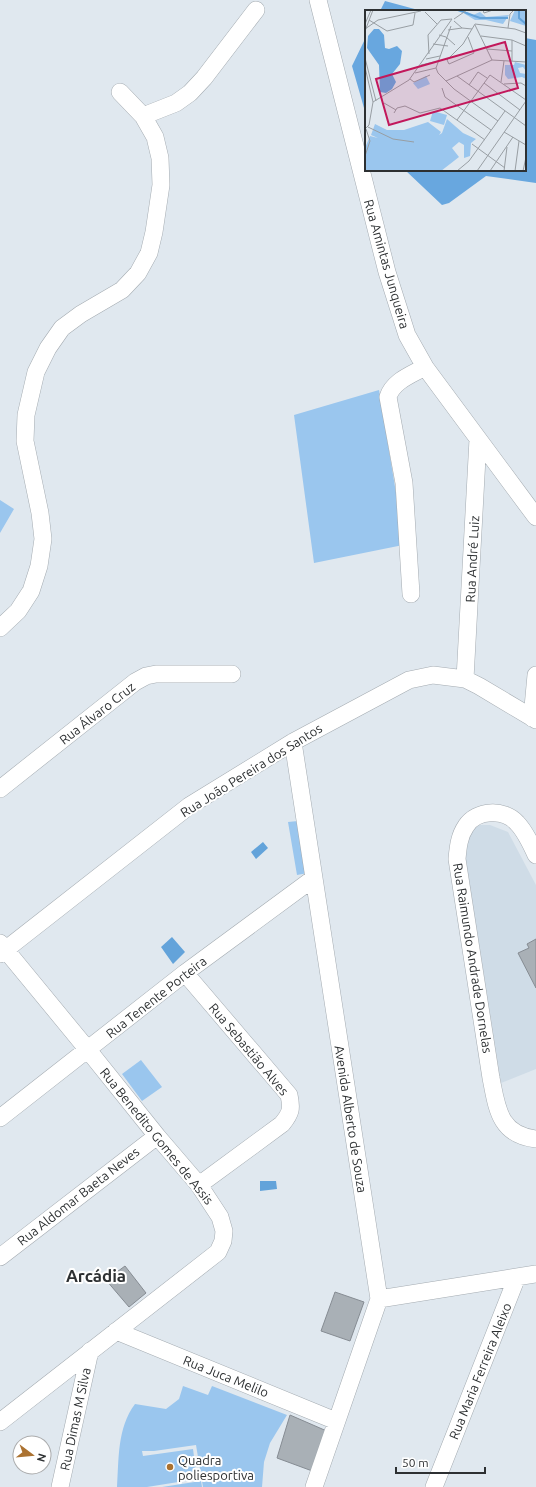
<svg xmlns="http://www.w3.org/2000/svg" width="536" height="1487" viewBox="0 0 536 1487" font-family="Ubuntu,sans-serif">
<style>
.built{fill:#cfdce7}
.green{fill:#9ac6ee}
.forest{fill:#68a7df}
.water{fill:#63a3da}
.building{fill:#a9b0b6;stroke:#868c93}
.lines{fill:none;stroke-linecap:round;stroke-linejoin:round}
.minor-casing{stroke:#a4abb1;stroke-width:18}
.minor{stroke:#fff;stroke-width:17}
.poi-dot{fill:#ab7231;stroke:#fff;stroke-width:1.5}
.labels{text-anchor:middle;stroke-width:4;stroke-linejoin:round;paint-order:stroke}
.street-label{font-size:13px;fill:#2d3032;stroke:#fff}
.poi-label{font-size:13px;fill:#2d3032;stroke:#fff;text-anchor:start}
.district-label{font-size:17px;font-weight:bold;fill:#2d3032;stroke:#fff}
.inset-river{fill:none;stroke:#63a3da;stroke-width:2}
.inset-road{fill:none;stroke:#989ea3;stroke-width:1}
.view{fill:#c2185b;fill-opacity:0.15;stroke:#c2185b;stroke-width:2}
.inset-edge{fill:none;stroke:#2d3032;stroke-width:2}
</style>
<rect width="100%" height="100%" fill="#e0e8ef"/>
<path class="built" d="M 479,825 L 490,825 L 508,832 L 536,885 L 536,1069 L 501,1083 L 464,848 L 468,834 Z"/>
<path class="green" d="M 379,390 L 401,523 L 408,544 L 314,563 L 294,415 Z
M 0,500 L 14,509 L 0,533 Z
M 298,821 L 308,873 L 297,875 L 288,822 Z
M 141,1060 L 162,1087 L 142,1101 L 122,1074 Z
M 183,1386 L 208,1395 L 212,1386 L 287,1415 L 270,1443 L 264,1462 L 262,1487 L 203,1487 L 196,1445 L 154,1451 L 142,1451 L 143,1456 L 193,1449 L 197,1479 L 147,1487 L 117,1487 C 119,1459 117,1428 135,1404 L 166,1409 L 179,1399 Z
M 201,1481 L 202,1487 L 162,1487 Z"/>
<path class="forest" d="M 385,1 L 422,11 L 380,11 Z
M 366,37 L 366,115 L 352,66 Z
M 525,38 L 536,40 L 536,183 L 486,176 L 449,203 L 442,205 L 405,170 L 525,170 Z"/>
<path class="water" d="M 263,842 L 268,848 L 256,859 L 251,852 Z
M 172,937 L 185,952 L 173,964 L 161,947 Z
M 260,1181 L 276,1181 L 277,1189 L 260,1191 Z"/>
<path class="building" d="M 536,939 L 536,988 L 518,953 L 529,948 L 527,944 Z
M 125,1266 L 146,1293 L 129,1307 L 106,1280 Z
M 335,1292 L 364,1302 L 350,1341 L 321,1331 Z
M 290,1415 L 329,1432 L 315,1472 L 277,1458 Z"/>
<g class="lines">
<g class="minor-casing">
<path id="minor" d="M 318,0 L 387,272 L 407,335 L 425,367 L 536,517
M 143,116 L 176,103 L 190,93 L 204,78 L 256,10
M 411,594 L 404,483 L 388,397 C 393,381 411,375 425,367
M 0,628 L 18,611 L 31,591 L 39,566 L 43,539 L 40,513 L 25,441 L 26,415 L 36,372 L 48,348 L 62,328 L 81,314 L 122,290 L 138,273 L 149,253 L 154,232 L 161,185 L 160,158 L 155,137 L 143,116 L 120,92
M 465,679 L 478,439
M 532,718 L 536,675
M 293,742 L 379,1299 L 314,1487
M 0,789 L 135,682 L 146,676 L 156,674 L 232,674
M 536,855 C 531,844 525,831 517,823 C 504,808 476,810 466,826 C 459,836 458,848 457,859 L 491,1078 C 497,1108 499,1135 536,1139
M 0,943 L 88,1050 L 157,1136 L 199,1185 L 220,1217 L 224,1231 L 223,1241 L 218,1252 L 0,1422
M 0,954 L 189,806 L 293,742 L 409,680 L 433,675 L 465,679 L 479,686 L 536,720
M 185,973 L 289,1095 C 292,1109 291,1113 282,1124 L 199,1185
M 0,1118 L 185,973 L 314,878
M 0,1257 L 157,1136
M 379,1299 L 536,1274
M 116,1331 L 336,1421
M 60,1487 L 90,1351
M 434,1487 L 517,1277"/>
</g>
<use href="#minor" class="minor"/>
</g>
<circle class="poi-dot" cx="170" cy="1467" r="4"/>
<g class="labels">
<g class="street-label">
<text transform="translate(387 264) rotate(74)" y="5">Rua Amintas Junqueira</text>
<text transform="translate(472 559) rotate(-87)" y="5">Rua André Luiz</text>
<text transform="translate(97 713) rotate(-38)" y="5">Rua Álvaro Cruz</text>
<text transform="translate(251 770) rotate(-32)" y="5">Rua João Pereira dos Santos</text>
<text transform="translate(473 958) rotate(81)" y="5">Rua Raimundo Andrade Dornelas</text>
<text transform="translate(156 997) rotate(-38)" y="5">Rua Tenente Porteira</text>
<text transform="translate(249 1049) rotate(50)" y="5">Rua Sebastião Alves</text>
<text transform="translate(351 1119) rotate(81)" y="5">Avenida Alberto de Souza</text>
<text transform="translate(157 1136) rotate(51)" y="5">Rua Benedito Gomes de Assis</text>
<text transform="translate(78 1196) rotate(-38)" y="5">Rua Aldomar Baeta Neves</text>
<text transform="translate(480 1371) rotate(-68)" y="5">Rua Maria Ferreira Aleixo</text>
<text transform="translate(226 1376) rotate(22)" y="5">Rua Juca Melilo</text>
<text transform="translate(75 1419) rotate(-78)" y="5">Rua Dimas M Silva</text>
</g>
<g class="poi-label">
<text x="178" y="1465">Quadra<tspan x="178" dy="15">poliesportiva</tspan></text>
</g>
<g class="district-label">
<text x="96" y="1282">Arcádia</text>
</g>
</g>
<g transform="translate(365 10)">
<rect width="161" height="161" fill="#e0e8ef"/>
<path d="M 150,0 L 161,0 L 161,16 L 145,11 ZM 102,2 L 108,5 L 115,2 L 121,7 L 144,5 L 138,14 L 121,10 L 110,10 L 100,4 ZM 150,52 L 161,55 L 161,61 L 158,57 L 153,58 L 155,63 L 161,64 L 161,69 L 157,67 L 143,69 L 140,65 L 140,55 L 149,55 ZM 61,66 L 65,74 L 53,79 L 48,73 ZM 68,101 L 82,105 L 79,115 L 65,111 ZM 82,109 L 98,123 L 111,129 L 106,133 L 105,146 L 99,148 L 99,135 L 94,132 L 87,138 L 94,147 L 76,161 L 0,161 L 0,138 L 5,126 L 13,128 L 6,125 L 10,114 L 22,120 L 39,120 L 63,112 L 76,122 L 74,125 L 77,123 Z" fill="#9ac6ee"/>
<path d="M 9,19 L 14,19 L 19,25 L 20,38 L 24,39 L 32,36 L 37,41 L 35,54 L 27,64 L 31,72 L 27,79 L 21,83 L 15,82 L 14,55 L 2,38 L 3,26 Z" fill="#68a7df"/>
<path class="inset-river" d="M 93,0 L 115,8 L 143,8M 154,0 L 154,8 L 161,14"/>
<path class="inset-road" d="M 118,0 L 119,3 L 128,0M 60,2 L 72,14M 89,9 L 102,0M 4,10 L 22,21 L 48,15 L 50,3M 89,11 L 97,18 L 107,19M 0,14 L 6,0M 110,14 L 150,19 L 161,23M 110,15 L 127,50M 143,18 L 145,4 L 149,0M 0,19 L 13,10 L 56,1M 83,20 L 97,18M 0,21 L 8,0M 74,25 L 81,27 L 90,35M 116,26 L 147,30 L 161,36M 103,27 L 109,43 L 84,54 L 82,50 L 98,34 L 110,14M 68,34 L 83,36M 122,39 L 147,41M 64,44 L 63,25 L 76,10 L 87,9M 0,48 L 11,91M 61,49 L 75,46M 147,51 L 147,30M 56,55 L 73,51M 0,57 L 8,92M 71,58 L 73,63 L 89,79 L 133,111M 71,58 L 86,16M 50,63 L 71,58M 92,66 L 161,116M 45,69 L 49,72 L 65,65M 81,71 L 127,50 L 161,52M 136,72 L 139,51M 119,73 L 155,100M 139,74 L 156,73 L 161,76M 104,75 L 113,62 L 122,68M 77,78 L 80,87 L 126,120M 19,93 L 31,100M 29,103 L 32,98 L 40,96 L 55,103 L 75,98 L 120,130M 92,110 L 125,65 L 161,90M 3,117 L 28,129 L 49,132M 0,119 L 4,115 L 8,92 L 44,70 L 87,9M 139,122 L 161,135M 107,134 L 140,158M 0,146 L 5,131 L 1,119M 92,161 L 104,151 L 140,101M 112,161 L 161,91M 125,161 L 148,127M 139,161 L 142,137M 150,161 L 154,131M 158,161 L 161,147"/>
<path class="view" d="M 140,32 L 153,78 L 24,115 L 11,69 Z"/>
<rect width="161" height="161" class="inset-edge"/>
</g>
<g transform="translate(32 1455) rotate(106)"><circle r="19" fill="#ffffff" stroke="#abacad"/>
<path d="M0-3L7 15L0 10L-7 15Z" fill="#ab7231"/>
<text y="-6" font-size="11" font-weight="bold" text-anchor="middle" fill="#2d3032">N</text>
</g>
<path d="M396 1467v6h89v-6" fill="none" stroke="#2d3032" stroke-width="2"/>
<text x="402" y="1467" font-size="12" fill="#2d3032" stroke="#ffffff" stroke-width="3" paint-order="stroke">50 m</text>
</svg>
